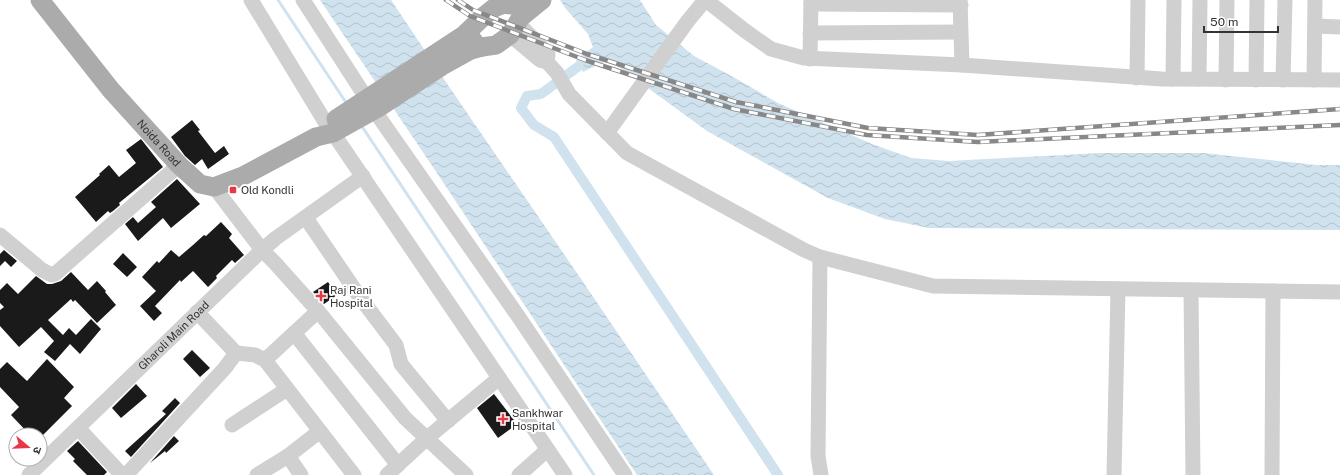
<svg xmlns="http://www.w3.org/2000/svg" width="1340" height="475" viewBox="0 0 1340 475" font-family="'Public Sans','Noto Sans Devanagari',sans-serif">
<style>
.water{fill:url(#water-waves)}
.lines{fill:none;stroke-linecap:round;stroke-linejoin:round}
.stream{stroke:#cfe2ee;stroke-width:3}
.canal{stroke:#cfe2ee;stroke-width:10}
.building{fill:#1a1a1a}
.minor{stroke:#d0d0d0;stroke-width:15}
.major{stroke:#ababab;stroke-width:19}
.rail-casing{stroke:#888;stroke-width:4.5}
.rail{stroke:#fff;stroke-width:3;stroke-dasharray:9;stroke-linecap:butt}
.poi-dot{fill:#e63946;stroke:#fff;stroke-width:1.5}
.labels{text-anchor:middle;stroke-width:4;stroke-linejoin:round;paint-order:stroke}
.street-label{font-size:11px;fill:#333;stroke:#fff}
.poi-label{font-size:11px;fill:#333;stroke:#fff;text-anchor:start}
</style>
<defs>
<pattern id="water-waves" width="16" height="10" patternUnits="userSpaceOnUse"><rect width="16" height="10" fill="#cfe2ee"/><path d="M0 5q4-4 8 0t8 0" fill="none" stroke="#b2c2cd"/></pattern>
</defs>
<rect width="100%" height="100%" fill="#fff"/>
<path class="water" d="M 320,0 L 391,0 L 450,88 L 579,276 L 714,475 L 637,475 L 435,170 Z
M 560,0 L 640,0 L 656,25 L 694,56 L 735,78 L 778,103 L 872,144 L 911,158 L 949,161 L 1101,153 L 1203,153 L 1316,165 L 1340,165 L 1340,230 L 929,228 L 885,219 L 828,198 L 707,131 L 622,69 L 609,61 L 599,64 L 583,72 L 576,60 L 593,47 L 588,34 L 566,9 Z"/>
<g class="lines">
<path class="stream" d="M 278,0 L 347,104
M 361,125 L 594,475"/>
<path class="canal" d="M 579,66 L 541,94 L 527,96 L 521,108 L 534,125 L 554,137 L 778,475"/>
</g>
<path class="building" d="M 192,120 L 200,130 L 198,131 L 215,153 L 224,146 L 229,154 L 208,169 L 202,159 L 195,165 L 185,156 L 171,137 Z
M 141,139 L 163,167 L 119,203 L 120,205 L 113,211 L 110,213 L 108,211 L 96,222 L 75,197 L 100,175 L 99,174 L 109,165 L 119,177 L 136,163 L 126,150 Z
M 177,179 L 200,204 L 171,228 L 163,218 L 138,241 L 125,224 L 133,217 L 138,223 L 156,207 L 151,202 Z
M 221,222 L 232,234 L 229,238 L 244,255 L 235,263 L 232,260 L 216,276 L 217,278 L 208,287 L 193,271 L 181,282 L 180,280 L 155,306 L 162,313 L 154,321 L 140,306 L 156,291 L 142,277 L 157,261 L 159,263 L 171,250 L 179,257 L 193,245 L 204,235 L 206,236 Z
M 4,250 L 17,261 L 11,267 L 5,261 L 0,266 L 0,254 Z
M 123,253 L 137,267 L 127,277 L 113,264 Z
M 71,272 L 88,290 L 97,281 L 106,291 L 105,292 L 116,305 L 97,323 L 75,300 L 73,302 L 71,299 L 48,320 L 63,335 L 69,328 L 76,335 L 91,319 L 101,329 L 80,354 L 70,344 L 55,361 L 44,352 L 54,341 L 41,327 L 19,347 L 0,326 L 0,310 L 4,307 L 0,303 L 0,290 L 7,283 L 18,294 L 36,276 L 47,284 L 52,284 L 61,281 Z
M 328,282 L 337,295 L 324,304 L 313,292 Z
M 192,350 L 210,368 L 200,377 L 183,359 Z
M 47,359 L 74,387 L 64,398 L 72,406 L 43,435 L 30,435 L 11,415 L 19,407 L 0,387 L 0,369 L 7,362 L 27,381 Z
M 136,384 L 147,396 L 121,418 L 112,408 Z
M 494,394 L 517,424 L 498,438 L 477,408 Z
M 175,398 L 180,403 L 131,457 L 125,451 L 166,414 L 162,411 Z
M 174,436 L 179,441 L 166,453 L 165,451 L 150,463 Z
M 78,441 L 107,472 L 104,475 L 87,475 L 73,461 L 75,459 L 67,451 Z"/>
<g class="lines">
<g class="minor">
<path d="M 251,0 L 327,125"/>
<path d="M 303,0 L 374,110 L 518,316 L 625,475"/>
<path d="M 706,0 L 744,30 L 771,49 L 804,58 L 962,65 L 1162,79 L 1340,80"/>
<path d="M 960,0 L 962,65"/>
<path d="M 811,4 L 961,5"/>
<path d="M 518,23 L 548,54 L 547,62"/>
<path d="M 1315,26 L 1340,27"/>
<path d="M 810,33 L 960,32"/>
<path d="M 510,35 L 540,60 L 547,62 L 557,73 L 569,94 L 627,153 L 804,250 L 820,257 L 933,286 L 1340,292"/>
<path d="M 810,59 L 811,0"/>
<path d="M 1137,78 L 1138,0"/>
<path d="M 1173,79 L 1174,0"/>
<path d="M 1199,79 L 1200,0"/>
<path d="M 1226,80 L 1227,0"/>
<path d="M 1256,80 L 1257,0"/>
<path d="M 1283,80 L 1285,0"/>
<path d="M 1314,80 L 1315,0"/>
<path d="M 333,133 L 565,475"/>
<path d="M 607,133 L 687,22 L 705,0"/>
<path d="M 363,176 L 276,238 L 262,250 L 275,263 L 318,311 L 405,418 L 466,475"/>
<path d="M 306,218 L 359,296 L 396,345 L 401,364 L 448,421"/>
<path d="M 0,235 L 42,270 L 52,275 L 55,274 L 179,165"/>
<path d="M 820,257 L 818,456 L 821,475"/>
<path d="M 1191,290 L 1193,475"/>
<path d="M 294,333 L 398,465"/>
<path d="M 236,353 L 255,355 L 265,360 L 354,475"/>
<path d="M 265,360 L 318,311"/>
<path d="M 232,425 L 287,389"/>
<path d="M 78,428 L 122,475"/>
<path d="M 288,456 L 301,475"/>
<path id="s1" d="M 29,475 L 262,250 L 214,187"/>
<path d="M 126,475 L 225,368 L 236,353 L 197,312"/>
<path d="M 257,475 L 288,456 L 320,431"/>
<path d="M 387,475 L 426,439 L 499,378"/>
<path d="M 519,475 L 547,450"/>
<path d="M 1114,475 L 1118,289"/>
<path d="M 1272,475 L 1273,291"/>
</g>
<g class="major">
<path id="s2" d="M 40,0 L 111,90 L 179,165 L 200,184 L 214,187 L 243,176 L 316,137 L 333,133 L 378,108 L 442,66 L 471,50 L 482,47"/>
<path d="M 473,40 L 475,44 L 482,47 L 496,45 L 510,35 L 521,17 L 542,0"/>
<path d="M 336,119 L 464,35 L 484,16 L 494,8 L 504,4 L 511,5 L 517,0"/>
</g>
<g class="rail-casing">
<path id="rail" d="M 446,0 L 470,16 L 585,60 L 734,109 L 867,135 L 978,142 L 1340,125
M 458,0 L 473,10 L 587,54 L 736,102 L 868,128 L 978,135 L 1340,109"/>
</g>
<use href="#rail" class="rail"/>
</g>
<g class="poi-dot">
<rect x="229" y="186" width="8" height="8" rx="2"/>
<path d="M319 290h4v4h4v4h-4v4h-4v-4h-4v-4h4z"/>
<path d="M501 413h4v4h4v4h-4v4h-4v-4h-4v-4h4z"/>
</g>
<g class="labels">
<g class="street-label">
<text dy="4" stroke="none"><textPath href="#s2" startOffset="186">Noida Road</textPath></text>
<text dy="4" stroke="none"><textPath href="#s1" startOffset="201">Gharoli Main Road</textPath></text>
</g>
<g class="poi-label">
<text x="241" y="194">Old Kondli</text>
<text x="330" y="294">Raj Rani<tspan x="330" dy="13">Hospital</tspan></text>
<text x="512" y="417">Sankhwar<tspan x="512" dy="13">Hospital</tspan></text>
</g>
</g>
<g transform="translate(28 447) rotate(109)"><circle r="19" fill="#ffffff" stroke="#adadad"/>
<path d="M0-3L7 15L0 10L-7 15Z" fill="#e63946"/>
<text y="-6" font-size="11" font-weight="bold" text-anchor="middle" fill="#333333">उ</text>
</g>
<path d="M1204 26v6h74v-6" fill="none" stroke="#333333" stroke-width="2"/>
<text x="1210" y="26" font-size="12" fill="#333333" stroke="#ffffff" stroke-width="3" paint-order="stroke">50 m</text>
</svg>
